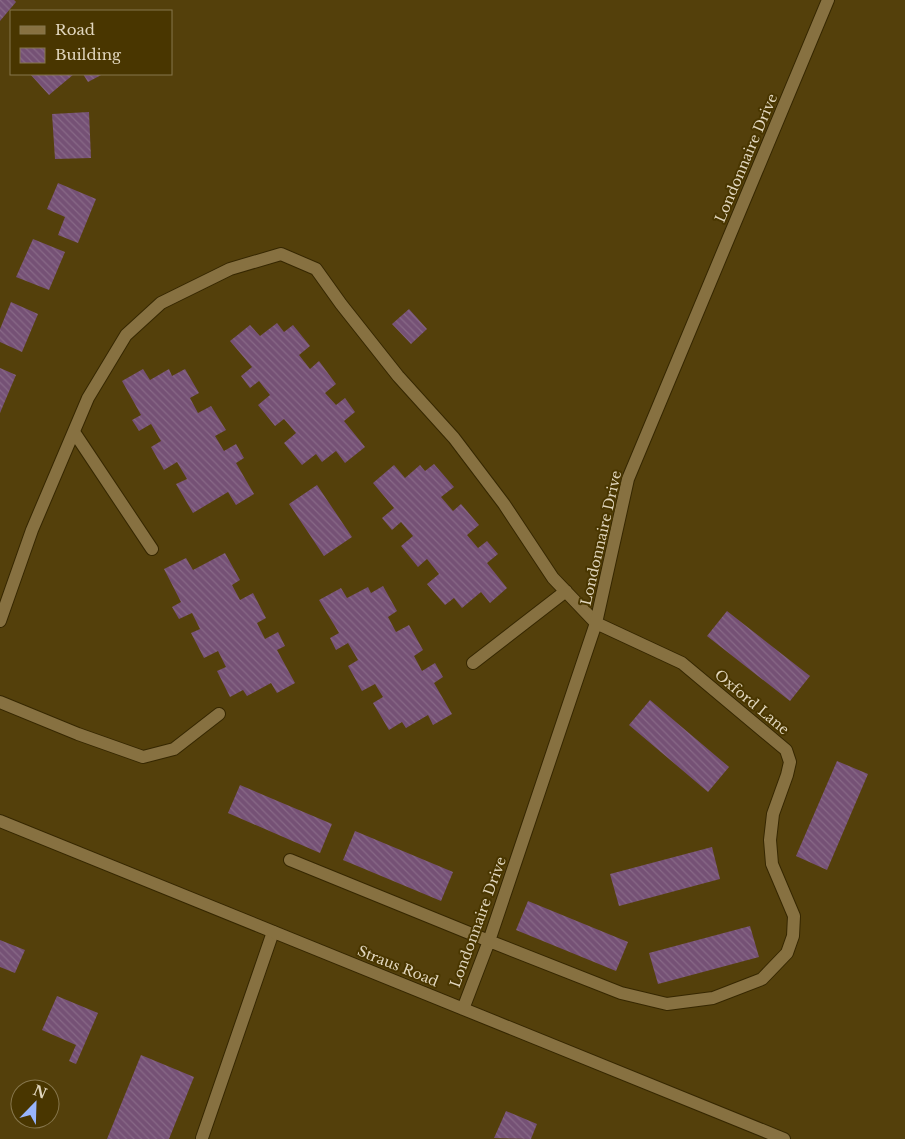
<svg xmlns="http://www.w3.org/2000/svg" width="905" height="1139" viewBox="0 0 905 1139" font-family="'Libre Baskerville',serif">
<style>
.building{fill:url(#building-back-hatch)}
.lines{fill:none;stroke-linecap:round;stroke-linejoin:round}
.service-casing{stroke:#362700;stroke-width:14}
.minor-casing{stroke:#362700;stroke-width:14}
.service{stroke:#877141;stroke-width:12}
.minor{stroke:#877141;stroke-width:12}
.labels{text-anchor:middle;stroke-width:4;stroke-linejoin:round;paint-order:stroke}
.street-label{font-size:14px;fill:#e1d6bd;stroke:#493600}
</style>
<defs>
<pattern id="building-back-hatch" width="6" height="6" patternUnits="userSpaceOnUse" patternTransform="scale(1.25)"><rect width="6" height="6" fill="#755175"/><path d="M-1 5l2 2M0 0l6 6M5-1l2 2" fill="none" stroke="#886987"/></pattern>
</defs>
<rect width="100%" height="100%" fill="#54400b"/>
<path class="building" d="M 0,0 L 14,0 L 16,2 L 0,21 Z
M 30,74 L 74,74 L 49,95 Z
M 83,74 L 103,74 L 88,82 Z
M 89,112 L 91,158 L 55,159 L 52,114 Z
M 58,183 L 96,199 L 78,243 L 58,235 L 65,217 L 47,209 Z
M 33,239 L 65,252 L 49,290 L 16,277 Z
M 11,302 L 38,314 L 22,352 L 0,342 L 0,329 Z
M 409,309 L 427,329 L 411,344 L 392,324 Z
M 277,323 L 284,332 L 293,325 L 310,346 L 299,355 L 310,369 L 319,361 L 336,384 L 325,393 L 336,405 L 345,398 L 355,412 L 344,421 L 365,447 L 345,463 L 336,451 L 322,462 L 316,454 L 302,465 L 284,443 L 296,433 L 284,419 L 275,426 L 258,405 L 270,395 L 259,381 L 250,388 L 241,376 L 252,367 L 230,341 L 250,325 L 260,336 Z
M 0,368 L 16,375 L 0,413 Z
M 143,369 L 150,380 L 169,369 L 172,376 L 185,369 L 199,393 L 190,398 L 198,413 L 211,406 L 226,430 L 215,436 L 224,451 L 236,444 L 244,458 L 236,463 L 254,494 L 236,505 L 228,492 L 193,513 L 176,484 L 187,479 L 177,462 L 164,470 L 151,447 L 161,441 L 151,424 L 139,431 L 132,420 L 141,415 L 122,381 Z
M 434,464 L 454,487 L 441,497 L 453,511 L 461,504 L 479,525 L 467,535 L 478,548 L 487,541 L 498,554 L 487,563 L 507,588 L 490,603 L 481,592 L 462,608 L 454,598 L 445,605 L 427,584 L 439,574 L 427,559 L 418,567 L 401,546 L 413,536 L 401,522 L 392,530 L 382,518 L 394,508 L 373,483 L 394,465 L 405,478 L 420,465 L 425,471 Z
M 317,485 L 352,537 L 324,556 L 289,504 Z
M 225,553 L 240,580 L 232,585 L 240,600 L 253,593 L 266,618 L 257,623 L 265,639 L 278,632 L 285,646 L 277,650 L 295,683 L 277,693 L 271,683 L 247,696 L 243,690 L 230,697 L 217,671 L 226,667 L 218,651 L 204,658 L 191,633 L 200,629 L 192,613 L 179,619 L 172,607 L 181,602 L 164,569 L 186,558 L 193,570 Z
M 383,586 L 397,611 L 388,617 L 396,632 L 409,625 L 423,650 L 414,656 L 422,671 L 435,663 L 443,677 L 434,683 L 452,714 L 433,725 L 428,715 L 406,728 L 402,722 L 389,730 L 373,703 L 383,697 L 375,684 L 362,691 L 348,666 L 358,660 L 348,643 L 336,650 L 330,638 L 339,633 L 319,600 L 341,588 L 347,598 L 368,587 L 371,593 Z
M 727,611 L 810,676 L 790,701 L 707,636 Z
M 650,700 L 729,767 L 708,792 L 629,725 Z
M 837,761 L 868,774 L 827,870 L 796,856 Z
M 240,785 L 332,824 L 320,853 L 228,813 Z
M 355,831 L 453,872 L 441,901 L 343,860 Z
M 712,847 L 720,879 L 619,906 L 610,874 Z
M 528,901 L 628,942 L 616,971 L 516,930 Z
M 750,926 L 759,957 L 658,984 L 649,953 Z
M 0,940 L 25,950 L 15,973 L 0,967 Z
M 57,996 L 98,1013 L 76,1064 L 69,1061 L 76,1045 L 42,1030 Z
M 141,1055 L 194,1077 L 169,1139 L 107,1139 Z
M 506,1111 L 537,1124 L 531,1139 L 494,1138 Z"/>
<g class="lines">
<g class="service-casing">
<path id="service" d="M 74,432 L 152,549
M 0,621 L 32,530 L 88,398 L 126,335 L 161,303 L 230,269 L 281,254 L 316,269 L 341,304 L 398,376 L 454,438 L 504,504 L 553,578 L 596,623
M 473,663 L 566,591
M 0,702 L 78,734 L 143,757 L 174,749 L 219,714
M 290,860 L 489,941
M 202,1138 L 273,932"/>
</g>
<g class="minor-casing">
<path id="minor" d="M 0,821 L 784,1139
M 489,941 L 621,993 L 667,1004 L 713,998 L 762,979 L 787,953 L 793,936 L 794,916 L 772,864 L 770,840 L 773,814 L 787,775 L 790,762 L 786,750 L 682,663 L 596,623
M 463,1009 L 489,941 L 596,623 L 628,479 L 828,0"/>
</g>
<use href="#service" class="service"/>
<use href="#minor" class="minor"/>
</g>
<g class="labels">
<g class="street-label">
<text transform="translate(746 158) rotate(-67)" y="5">Londonnaire Drive</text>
<text transform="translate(601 538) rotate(-77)" y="5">Londonnaire Drive</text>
<text transform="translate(752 702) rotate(40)" y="5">Oxford Lane</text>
<text transform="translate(478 922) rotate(-70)" y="5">Londonnaire Drive</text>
<text transform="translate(398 966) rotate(22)" y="5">Straus Road</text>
</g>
</g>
<rect x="10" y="10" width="162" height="65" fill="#493600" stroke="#86764c"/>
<rect x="20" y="26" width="25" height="8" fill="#877141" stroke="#86764c"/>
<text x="55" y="35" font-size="15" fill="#e1d6bd">Road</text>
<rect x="20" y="48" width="25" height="15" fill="url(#building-back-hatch)" stroke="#86764c"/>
<text x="55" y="60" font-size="15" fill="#e1d6bd">Building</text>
<g transform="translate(35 1104) rotate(23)"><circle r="24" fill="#493600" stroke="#86764c"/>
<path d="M0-4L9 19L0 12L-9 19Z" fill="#98b5fd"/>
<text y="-8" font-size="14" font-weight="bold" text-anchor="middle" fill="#e1d6bd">N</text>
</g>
</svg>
